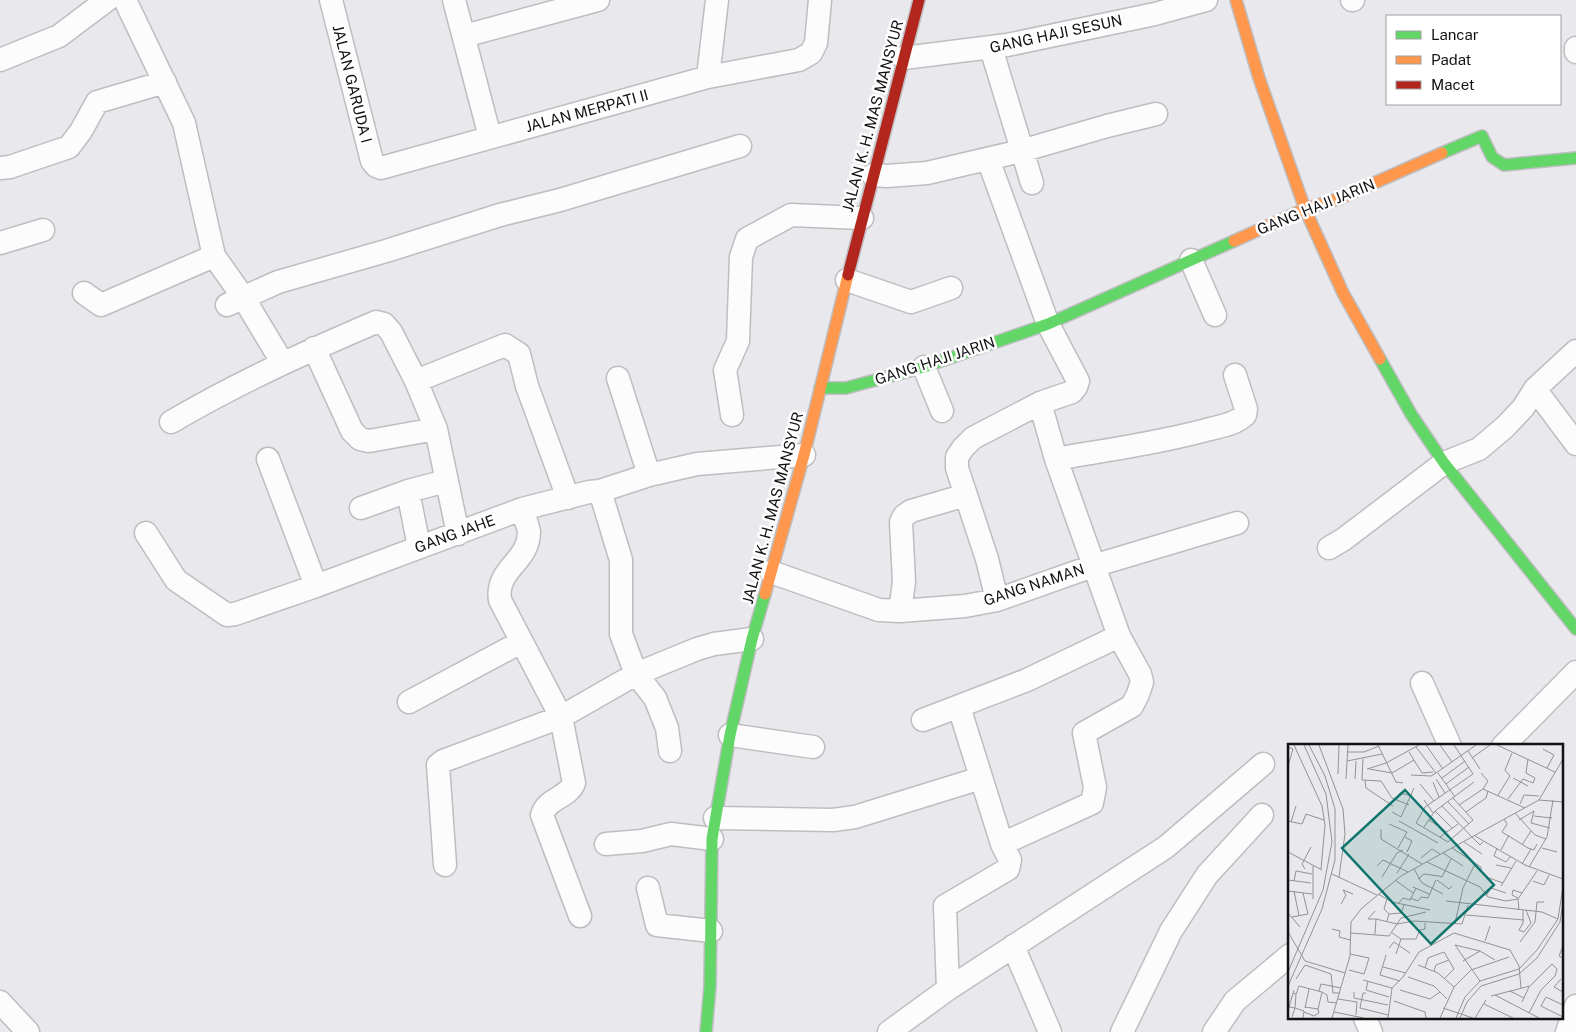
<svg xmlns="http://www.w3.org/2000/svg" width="1576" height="1032" viewBox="0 0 1576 1032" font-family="'Public Sans',sans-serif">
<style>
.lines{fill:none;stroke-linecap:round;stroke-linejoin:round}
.street-casing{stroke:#bebdc0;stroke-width:25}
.fast-casing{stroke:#bebdc0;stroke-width:14}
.slow-casing{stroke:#bebdc0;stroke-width:14}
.jam-casing{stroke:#bebdc0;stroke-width:14}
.street{stroke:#fcfcfc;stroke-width:22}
.fast{stroke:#63d668;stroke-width:11}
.slow{stroke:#ff974d;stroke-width:11}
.jam{stroke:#b3261e;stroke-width:11}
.labels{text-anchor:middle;stroke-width:5;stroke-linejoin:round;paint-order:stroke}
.street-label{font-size:15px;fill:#121114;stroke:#fff}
.inset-road{fill:none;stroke:#939396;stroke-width:1}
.view{fill:#0f766e;fill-opacity:0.15;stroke:#0f766e;stroke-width:2.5}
.inset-edge{fill:none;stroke:#121114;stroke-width:2.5}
</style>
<rect width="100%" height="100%" fill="#e9e9ed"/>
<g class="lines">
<g class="street-casing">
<path id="street" d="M 331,0 L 372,161 L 376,166 L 381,168 L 708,77 L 799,60 L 811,53 L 816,43 L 820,0
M 454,0 L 490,137
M 1352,0 L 1353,0
M 464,36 L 598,0
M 991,48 L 1032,183
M 1576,48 L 1576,52
M 904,58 L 1007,45 L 1155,14 L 1206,0
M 0,60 L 59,36 L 107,0
M 708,77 L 717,0
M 988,159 L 1048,324 L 1078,381 L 1076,387 L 1072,392 L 1040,403 L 973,438 L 963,448 L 957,457 L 957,468 L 987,559 L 997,600
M 0,168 L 10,167 L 69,147 L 81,131 L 97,102 L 165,82
M 873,175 L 887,176 L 927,173 L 1021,151 L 1107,126 L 1156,114
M 0,243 L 43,230
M 214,256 L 243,297 L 282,362
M 1191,260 L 1215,315
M 847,280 L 911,302 L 951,288
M 84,293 L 101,305 L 214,256 L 184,123 L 125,0
M 227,305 L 278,282 L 386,251 L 500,215 L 560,200 L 740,146
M 314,348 L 352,431 L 360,439 L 369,441 L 436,429
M 924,367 L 942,411
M 618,378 L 649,475
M 416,381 L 505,345 L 519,354 L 527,386 L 568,498
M 1535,389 L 1576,444
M 1040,403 L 1056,459 C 1107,450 1159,443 1210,429 C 1222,426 1235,424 1245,415 L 1246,409 L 1235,375
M 732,415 L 725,370 L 738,341 L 741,257 L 747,239 L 791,215 L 862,218
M 171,422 C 237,383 306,352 376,322 L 384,324 L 391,332 L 416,381 L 436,429 L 458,534
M 268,459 L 316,586
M 408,491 L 419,547
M 600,491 L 621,560 L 621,634 L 636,674 L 655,698 L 667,728 L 670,751
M 361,508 L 408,491 L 446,481
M 522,509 C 524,516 528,525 529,532 C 529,562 495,569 500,600 L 561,717 L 574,783 C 568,798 547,798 542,815 L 580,916
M 146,533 L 176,580 L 227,615 L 235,614 L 316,586 L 522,509 L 589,492 L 600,491 L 649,475 L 697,464 L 804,455
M 1329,548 L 1344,539 L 1444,463 L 1479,449 L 1505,427 L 1523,408 L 1535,389 L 1576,351
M 771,572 L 879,610 L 900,611 L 965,606 L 997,600 L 1093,566 L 1237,523
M 900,611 L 904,582 L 901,522 L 904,516 L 911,511 L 966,495
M 1422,683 L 1450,746
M 409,702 L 521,642
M 923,720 L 1027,680 L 1119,636
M 730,735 L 813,747
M 1503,746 L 1576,672
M 715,818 L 833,820 L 855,817 L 981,778
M 606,844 L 642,841 L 671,834 L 712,839
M 1002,844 L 1092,803 L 1095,787 L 1084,733 L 1132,706 L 1138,694 L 1142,682 L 1140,674 L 1119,636 L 1056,459
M 445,865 L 438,765 L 443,761 L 561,717 L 636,674 L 697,649 L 714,644 L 752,639
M 648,888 L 657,925 L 711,931
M 1013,946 L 1050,1032
M 948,989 L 945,906 L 1008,869 L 1010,860 L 1002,844 L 959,707
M 0,1002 L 28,1032
M 1365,1018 L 1371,1032
M 889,1032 L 948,989 L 1166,847 L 1263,764
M 1122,1032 L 1171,931 L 1207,875 L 1262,815
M 1214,1032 L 1235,1001 L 1290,955
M 1567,1032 L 1576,1006"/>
</g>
<g class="fast-casing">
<path id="fast" d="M 1442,153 L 1482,136 L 1492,157 L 1504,165 L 1576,158
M 1380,359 L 1411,414 L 1444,463 L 1576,629
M 820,388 L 846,388 L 924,367 L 1048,324 L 1234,241
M 706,1032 L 710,986 L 712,839 L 730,735 L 752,639 L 765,594"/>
</g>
<g class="slow-casing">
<path id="slow" d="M 1236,0 L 1259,78 L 1305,209 L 1343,293 L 1380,359
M 1234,241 L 1305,209 L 1338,199 L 1442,153
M 765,594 L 804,455 L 848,275"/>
</g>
<g class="jam-casing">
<path id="jam" d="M 848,275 L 919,0"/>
</g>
<use href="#street" class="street"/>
<use href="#fast" class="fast"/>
<use href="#slow" class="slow"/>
<use href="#jam" class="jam"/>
</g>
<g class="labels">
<g class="street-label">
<text transform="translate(1056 34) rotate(-12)" y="5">GANG HAJI SESUN</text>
<text transform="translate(352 84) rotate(76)" y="5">JALAN GARUDA I</text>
<text transform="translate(587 111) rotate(-15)" y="5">JALAN MERPATI II</text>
<text transform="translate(873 116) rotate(-75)" y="5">JALAN K. H. MAS MANSYUR</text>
<text transform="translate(1316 207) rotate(-22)" y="5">GANG HAJI JARIN</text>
<text transform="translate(935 361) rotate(-18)" y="5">GANG HAJI JARIN</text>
<text transform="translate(773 508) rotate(-75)" y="5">JALAN K. H. MAS MANSYUR</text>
<text transform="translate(455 534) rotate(-20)" y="5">GANG JAHE</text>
<text transform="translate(1034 585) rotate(-18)" y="5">GANG NAMAN</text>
</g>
</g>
<g transform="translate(1288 744)">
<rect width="275" height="275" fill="#e9e9ed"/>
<path class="inset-road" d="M 6,1 L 34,62 L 37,81 L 33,125M 31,1 L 55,65 L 57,90 L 51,133M 90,1 L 108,38 L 115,39M 138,1 L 155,25M 152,1 L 164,18M 209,1 L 267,28M 0,3 L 5,5 L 0,22M 128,3 L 148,29 L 188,1M 255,5 L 266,11 L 259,24M 180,7 L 192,25M 59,8 L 76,8 L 91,2M 121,8 L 134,29 L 145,28M 184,14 L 202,1M 75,15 L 74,36 L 93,37 L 104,54 L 121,61M 59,17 L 94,10M 79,25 L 98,19 L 131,1M 81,25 L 104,29 L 126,16M 150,29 L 167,53M 193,29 L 200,37 L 195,45M 50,30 L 51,1M 123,31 L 143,32 L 148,29M 154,34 L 177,17M 225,34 L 240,42M 58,35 L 60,1M 67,35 L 68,17M 148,35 L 157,49M 77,37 L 78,44 L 105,62M 145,38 L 151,53M 132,40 L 146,57M 158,40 L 181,23M 210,51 L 222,32 L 217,26 L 224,9M 110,52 L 112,49 L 124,52M 165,54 L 185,76 L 160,98 L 128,79 L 137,63 L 185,30 L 166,1M 220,55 L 235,35 L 245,39 L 247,34 L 238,29 L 240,15M 136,56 L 145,69M 251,56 L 275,15M 160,58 L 181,80M 232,60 L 236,51 L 251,52M 171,61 L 195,45 L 237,64M 154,62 L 184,93M 147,67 L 164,84M 104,68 L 113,73 L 126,44M 178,68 L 198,54 L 200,47M 227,69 L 247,91 L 258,95M 246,72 L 264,74M 216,75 L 219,80 L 214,88 L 240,104 L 246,106 L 249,100M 141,76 L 159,88M 231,76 L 246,67 L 243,79 L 262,84M 0,77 L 14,80 L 18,70 L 36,76M 111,77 L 150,99M 3,78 L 8,62M 101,80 L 119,88 L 110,104M 136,83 L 147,67 L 186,38M 93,85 L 93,95 L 134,120M 187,92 L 237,121 L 275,135M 117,93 L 124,97 L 119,108M 152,93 L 170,80M 184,93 L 192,101 L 195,98M 176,98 L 194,110M 234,101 L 243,87M 164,104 L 193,123 L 193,128 L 201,134 L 215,139M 209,104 L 206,112 L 218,118 L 222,113M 254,104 L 269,108M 213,106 L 221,91M 0,108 L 34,126M 155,109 L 175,122M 133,114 L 144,105 L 152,110M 139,118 L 192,143 L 200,153 L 218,157 L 230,155M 234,120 L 243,105M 208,121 L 223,124M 89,122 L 95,116 L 120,128M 241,123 L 259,93 L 265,56M 17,125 L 14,120 L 23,103M 126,125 L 134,139 L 155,150M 109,129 L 121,110M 44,130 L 89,151M 151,132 L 154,133 L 163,115M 94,133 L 109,109 L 115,106M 130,135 L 136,130 L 151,132M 0,136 L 23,139M 107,136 L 125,149M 149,136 L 161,145 L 164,142M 6,137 L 8,127 L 24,130M 245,137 L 256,141 L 261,131M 213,142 L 228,117M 125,143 L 141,150M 0,147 L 24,150M 6,147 L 11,172M 90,150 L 104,158 L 142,166M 198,152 L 203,144 L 218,149M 122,154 L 130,157 L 133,153 L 140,154 L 148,136M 230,154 L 224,151 L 225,146 L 234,149M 25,155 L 25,122M 99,155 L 96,165 L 101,170M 158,157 L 254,168 L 270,175M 111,159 L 115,154 L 122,156 L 128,144M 53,160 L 58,151 L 55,146 L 65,150M 231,166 L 230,155 L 249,127M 235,166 L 235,179 L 231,186 L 236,188 L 243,179 L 238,166M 87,167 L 80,175 L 88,175M 0,169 L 12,183M 178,171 L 236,176M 4,173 L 20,170 L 15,149M 99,177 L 101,170 L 113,169 L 116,161M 167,179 L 175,144 L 187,120M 44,185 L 52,187 L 51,193 L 62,196M 0,188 L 17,217 L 57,229M 63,189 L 101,192 L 109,180 L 126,177 L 174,180 L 180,161M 104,189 L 113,195 L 128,195 L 132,186 L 137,185 L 137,179M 87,190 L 88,175 L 109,180 L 113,174 L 138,168M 197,197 L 202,182M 232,198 L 247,178 L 249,158 L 256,158M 275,202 L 271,212 L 275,214M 101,204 L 106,198 L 122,209M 108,210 L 113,195M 98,211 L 92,231 L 112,237M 175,217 L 192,207M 130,221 L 150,229 L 166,243M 95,223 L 118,229M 137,224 L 140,214 L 156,208 L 166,225 L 157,234M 61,226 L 76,230 L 81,214 L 62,210M 146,227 L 148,221 L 161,216M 0,228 L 35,146 L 44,98 L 38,50 L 16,1M 120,233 L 146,242 L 159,255M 8,235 L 17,221 L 43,230 L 45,249 L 52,249M 273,235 L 266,243 L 275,248M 75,236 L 104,244M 80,237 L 78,246 L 101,253M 192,237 L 167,201 L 192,207 L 207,216M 0,242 L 34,165 L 47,116 L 47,65 L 37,32 L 21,1M 112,246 L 142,255 L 152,248M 31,247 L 33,240 L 53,244M 222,247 L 236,254M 34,248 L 39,251 L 40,258 L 49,259M 66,248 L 66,254 L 100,261M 5,249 L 8,250 L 7,264 L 16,267 L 15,274M 78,249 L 75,249 L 72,264 L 100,271M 8,250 L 11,242 L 34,248 L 30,265 L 17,263M 207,251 L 251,274M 203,252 L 242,242 L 264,220 L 269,225 L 267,232 L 253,246 L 241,269M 50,255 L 69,258 L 68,271M 106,257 L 137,268 L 138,274M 234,258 L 241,243M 196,260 L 225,274M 275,261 L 258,253 L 253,262 L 275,273M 1,263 L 6,246M 17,264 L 21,245M 155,264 L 185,274M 0,266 L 1,263 L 7,264 L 4,273M 16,268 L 26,272 L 31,269 L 30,265M 46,268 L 76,274M 44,274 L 62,212 L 63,178 L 74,164 L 113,132 L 251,56 L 275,58M 100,274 L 104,244 L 115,233 L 131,208 L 166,189 L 222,206 L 231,222 L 233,244M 152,274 L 166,243 L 183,226 L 221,213M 168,274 L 177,253 L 192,237 L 231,225 L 249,206 L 270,175 L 275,143M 172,274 L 179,258 L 193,242 L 231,230 L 249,214 L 272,178 L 275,158M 187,274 L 198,256"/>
<path class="view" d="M 117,46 L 206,141 L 143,200 L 54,104 Z"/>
<rect width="275" height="275" class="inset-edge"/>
</g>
<rect x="1386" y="15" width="175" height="90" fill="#ffffff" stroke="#a0a0a1"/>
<rect x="1396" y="31" width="25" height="8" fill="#63d668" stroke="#a0a0a1"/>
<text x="1431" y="40" font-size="15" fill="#121114">Lancar</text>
<rect x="1396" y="56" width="25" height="8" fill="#ff974d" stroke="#a0a0a1"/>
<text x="1431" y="65" font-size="15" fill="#121114">Padat</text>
<rect x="1396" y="81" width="25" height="8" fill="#b3261e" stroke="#a0a0a1"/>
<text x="1431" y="90" font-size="15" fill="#121114">Macet</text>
</svg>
